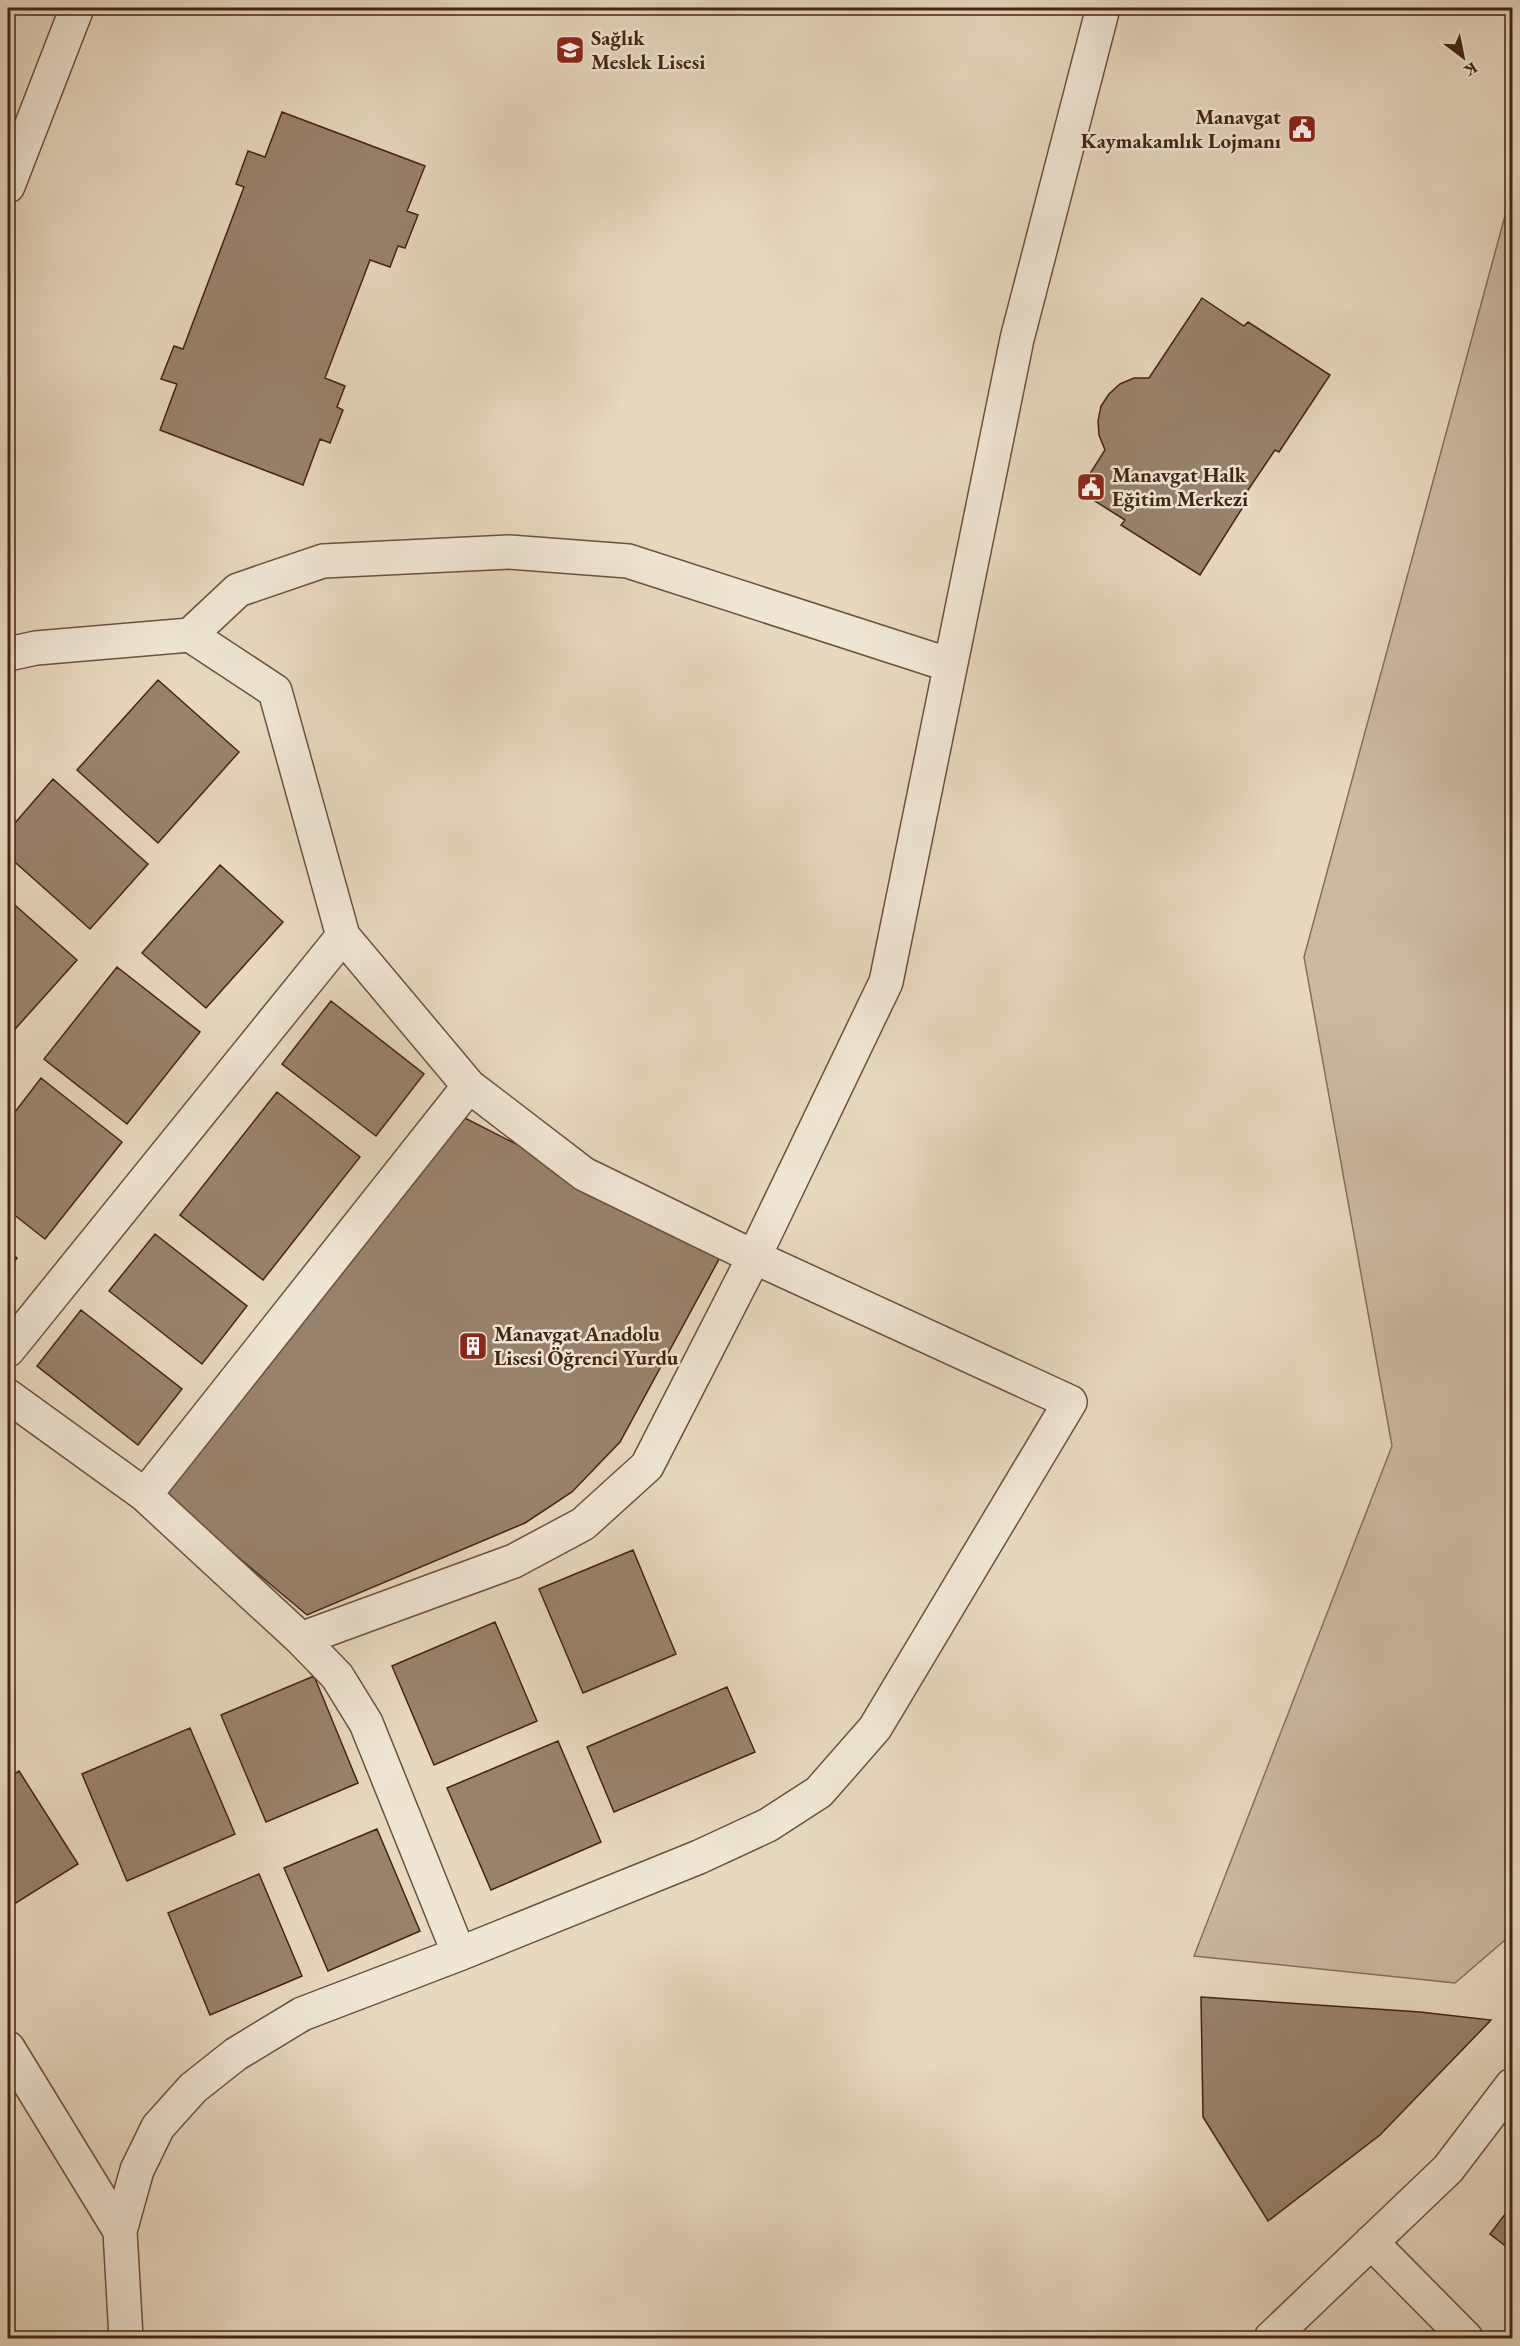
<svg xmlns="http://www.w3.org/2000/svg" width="1520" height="2346" viewBox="0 0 1520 2346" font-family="'EB Garamond',serif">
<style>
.green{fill:#cbb9a2;stroke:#886e5a;stroke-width:1.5}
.building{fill:#99826c;stroke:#442412;stroke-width:1.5}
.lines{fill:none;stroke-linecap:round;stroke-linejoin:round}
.minor-casing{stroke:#6d513d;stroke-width:36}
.minor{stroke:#efe6d5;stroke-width:33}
.labels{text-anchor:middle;stroke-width:5;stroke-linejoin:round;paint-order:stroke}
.poi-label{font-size:21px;font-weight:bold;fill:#442412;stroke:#efe6d5;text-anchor:start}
</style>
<rect width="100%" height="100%" fill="#e7d8bf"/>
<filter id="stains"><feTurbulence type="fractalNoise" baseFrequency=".00333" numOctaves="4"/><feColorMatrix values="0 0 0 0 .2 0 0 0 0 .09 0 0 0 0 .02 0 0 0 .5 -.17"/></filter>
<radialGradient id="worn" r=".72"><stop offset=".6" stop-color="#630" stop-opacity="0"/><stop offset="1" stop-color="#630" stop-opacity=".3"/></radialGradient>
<path class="green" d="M 1512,190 L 1512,1934 L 1455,1983 L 1194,1956 L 1392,1446 L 1304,957 Z"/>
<path class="building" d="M 282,112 L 425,166 L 407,211 L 418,215 L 405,248 L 398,246 L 390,267 L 370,260 L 325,378 L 345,386 L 337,407 L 343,410 L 330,443 L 320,439 L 303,485 L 160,430 L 177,384 L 161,379 L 174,346 L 183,349 L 244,187 L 236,184 L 248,151 L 265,157 Z
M 1202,298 L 1244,326 L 1248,322 L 1330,375 L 1279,452 L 1275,450 L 1244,496 L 1248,499 L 1200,575 L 1121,525 L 1125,520 L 1079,491 L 1105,450 L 1099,435 L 1098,421 L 1101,406 L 1109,394 L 1120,384 L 1134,378 L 1149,378 Z
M 158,680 L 239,752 L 158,843 L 77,770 Z
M 53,779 L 148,864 L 90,929 L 8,856 L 8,831 Z
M 220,865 L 283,922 L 206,1008 L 142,953 Z
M 8,899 L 77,960 L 8,1037 Z
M 117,967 L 200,1032 L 127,1124 L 44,1059 Z
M 331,1001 L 424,1074 L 376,1136 L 282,1064 Z
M 41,1078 L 122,1142 L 45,1239 L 8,1210 L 8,1121 Z
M 277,1092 L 360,1157 L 263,1280 L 180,1215 Z
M 459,1115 L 724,1250 L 620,1442 L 572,1492 L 525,1523 L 307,1615 L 158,1490 Z
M 155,1234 L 247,1306 L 202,1364 L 109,1291 Z
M 8,1250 L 17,1258 L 8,1270 Z
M 81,1310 L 182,1389 L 138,1445 L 37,1366 Z
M 633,1550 L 676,1654 L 583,1693 L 539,1589 Z
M 495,1622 L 537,1721 L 434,1765 L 392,1666 Z
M 314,1676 L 358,1783 L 266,1822 L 221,1715 Z
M 727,1687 L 755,1752 L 614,1812 L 587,1747 Z
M 190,1728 L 235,1834 L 127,1881 L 82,1774 Z
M 558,1741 L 601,1842 L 491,1890 L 447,1788 Z
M 19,1771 L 78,1864 L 8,1908 L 8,1778 Z
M 377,1829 L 420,1931 L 328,1971 L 284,1868 Z
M 259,1874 L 302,1976 L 210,2015 L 168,1913 Z
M 1201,1997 L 1420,2012 L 1491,2020 L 1380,2135 L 1268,2221 L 1203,2117 Z
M 1512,2205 L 1512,2251 L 1490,2234 Z"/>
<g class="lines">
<g class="minor-casing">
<path id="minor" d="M 8,186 L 77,8
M 190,635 L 238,590 L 323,561 L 509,552 L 628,561 L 950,665
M 8,654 L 36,648 L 190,635 L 275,691 L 343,936 L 469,1086 L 584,1174 L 754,1257 L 647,1466 L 583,1524 L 514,1561 L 301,1639
M 8,1350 L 343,936
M 8,1396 L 145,1495 L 301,1639 L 337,1676 L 366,1723 L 459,1954
M 145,1495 L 469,1086
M 8,2048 L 120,2231
M 1371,2242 L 1466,2338
M 126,2338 L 120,2231 L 137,2170 L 158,2127 L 193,2088 L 236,2054 L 302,2014 L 459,1954 L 699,1857 L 768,1825 L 819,1792 L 875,1728 L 1070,1402 L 754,1257 L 886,982 L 1017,339 L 1103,8
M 1271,2338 L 1448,2169 L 1512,2085"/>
</g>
<use href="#minor" class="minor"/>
</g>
<defs>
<g id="school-square" transform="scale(1.5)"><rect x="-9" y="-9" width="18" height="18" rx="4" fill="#8f2418" stroke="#efe6d5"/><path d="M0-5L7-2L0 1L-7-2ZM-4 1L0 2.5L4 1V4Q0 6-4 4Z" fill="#fff"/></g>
<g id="civic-square" transform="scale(1.5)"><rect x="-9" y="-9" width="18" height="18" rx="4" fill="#8f2418" stroke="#efe6d5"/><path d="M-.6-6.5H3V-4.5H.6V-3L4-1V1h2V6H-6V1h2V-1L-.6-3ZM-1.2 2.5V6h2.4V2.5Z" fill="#fff"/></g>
<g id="building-square" transform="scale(1.5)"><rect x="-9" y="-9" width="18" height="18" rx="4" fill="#8f2418" stroke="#efe6d5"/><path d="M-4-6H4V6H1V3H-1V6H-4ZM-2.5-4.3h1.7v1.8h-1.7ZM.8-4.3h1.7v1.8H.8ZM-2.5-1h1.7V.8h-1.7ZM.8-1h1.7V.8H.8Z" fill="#fff"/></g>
</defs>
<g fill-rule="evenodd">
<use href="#school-square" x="570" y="50"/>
<use href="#civic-square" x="1302" y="129"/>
<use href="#civic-square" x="1091" y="487"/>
<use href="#building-square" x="473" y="1346"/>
</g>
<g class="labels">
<g class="poi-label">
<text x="591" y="45">Sağlık<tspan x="591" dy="24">Meslek Lisesi</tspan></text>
<text x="1281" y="124" text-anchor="end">Manavgat<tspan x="1281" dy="24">Kaymakamlık Lojmanı</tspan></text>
<text x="1112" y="482">Manavgat Halk<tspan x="1112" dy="24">Eğitim Merkezi</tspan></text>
<text x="494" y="1341">Manavgat Anadolu<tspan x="494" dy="24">Lisesi Öğrenci Yurdu</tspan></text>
</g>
</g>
<rect width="1520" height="2346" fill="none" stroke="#e7d8bf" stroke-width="30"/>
<rect x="9" y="9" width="1502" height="2328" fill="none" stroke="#442412" stroke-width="3"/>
<rect x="15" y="15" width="1490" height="2316" fill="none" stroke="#442412" stroke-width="1.5"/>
<g transform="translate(1463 57) rotate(148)" stroke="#efe6d5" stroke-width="4.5" paint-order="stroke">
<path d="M0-4.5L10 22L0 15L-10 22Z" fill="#442412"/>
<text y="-9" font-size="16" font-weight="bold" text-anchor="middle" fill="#442412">K</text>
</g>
<rect width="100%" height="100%" filter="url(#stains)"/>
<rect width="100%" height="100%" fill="url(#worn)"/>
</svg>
